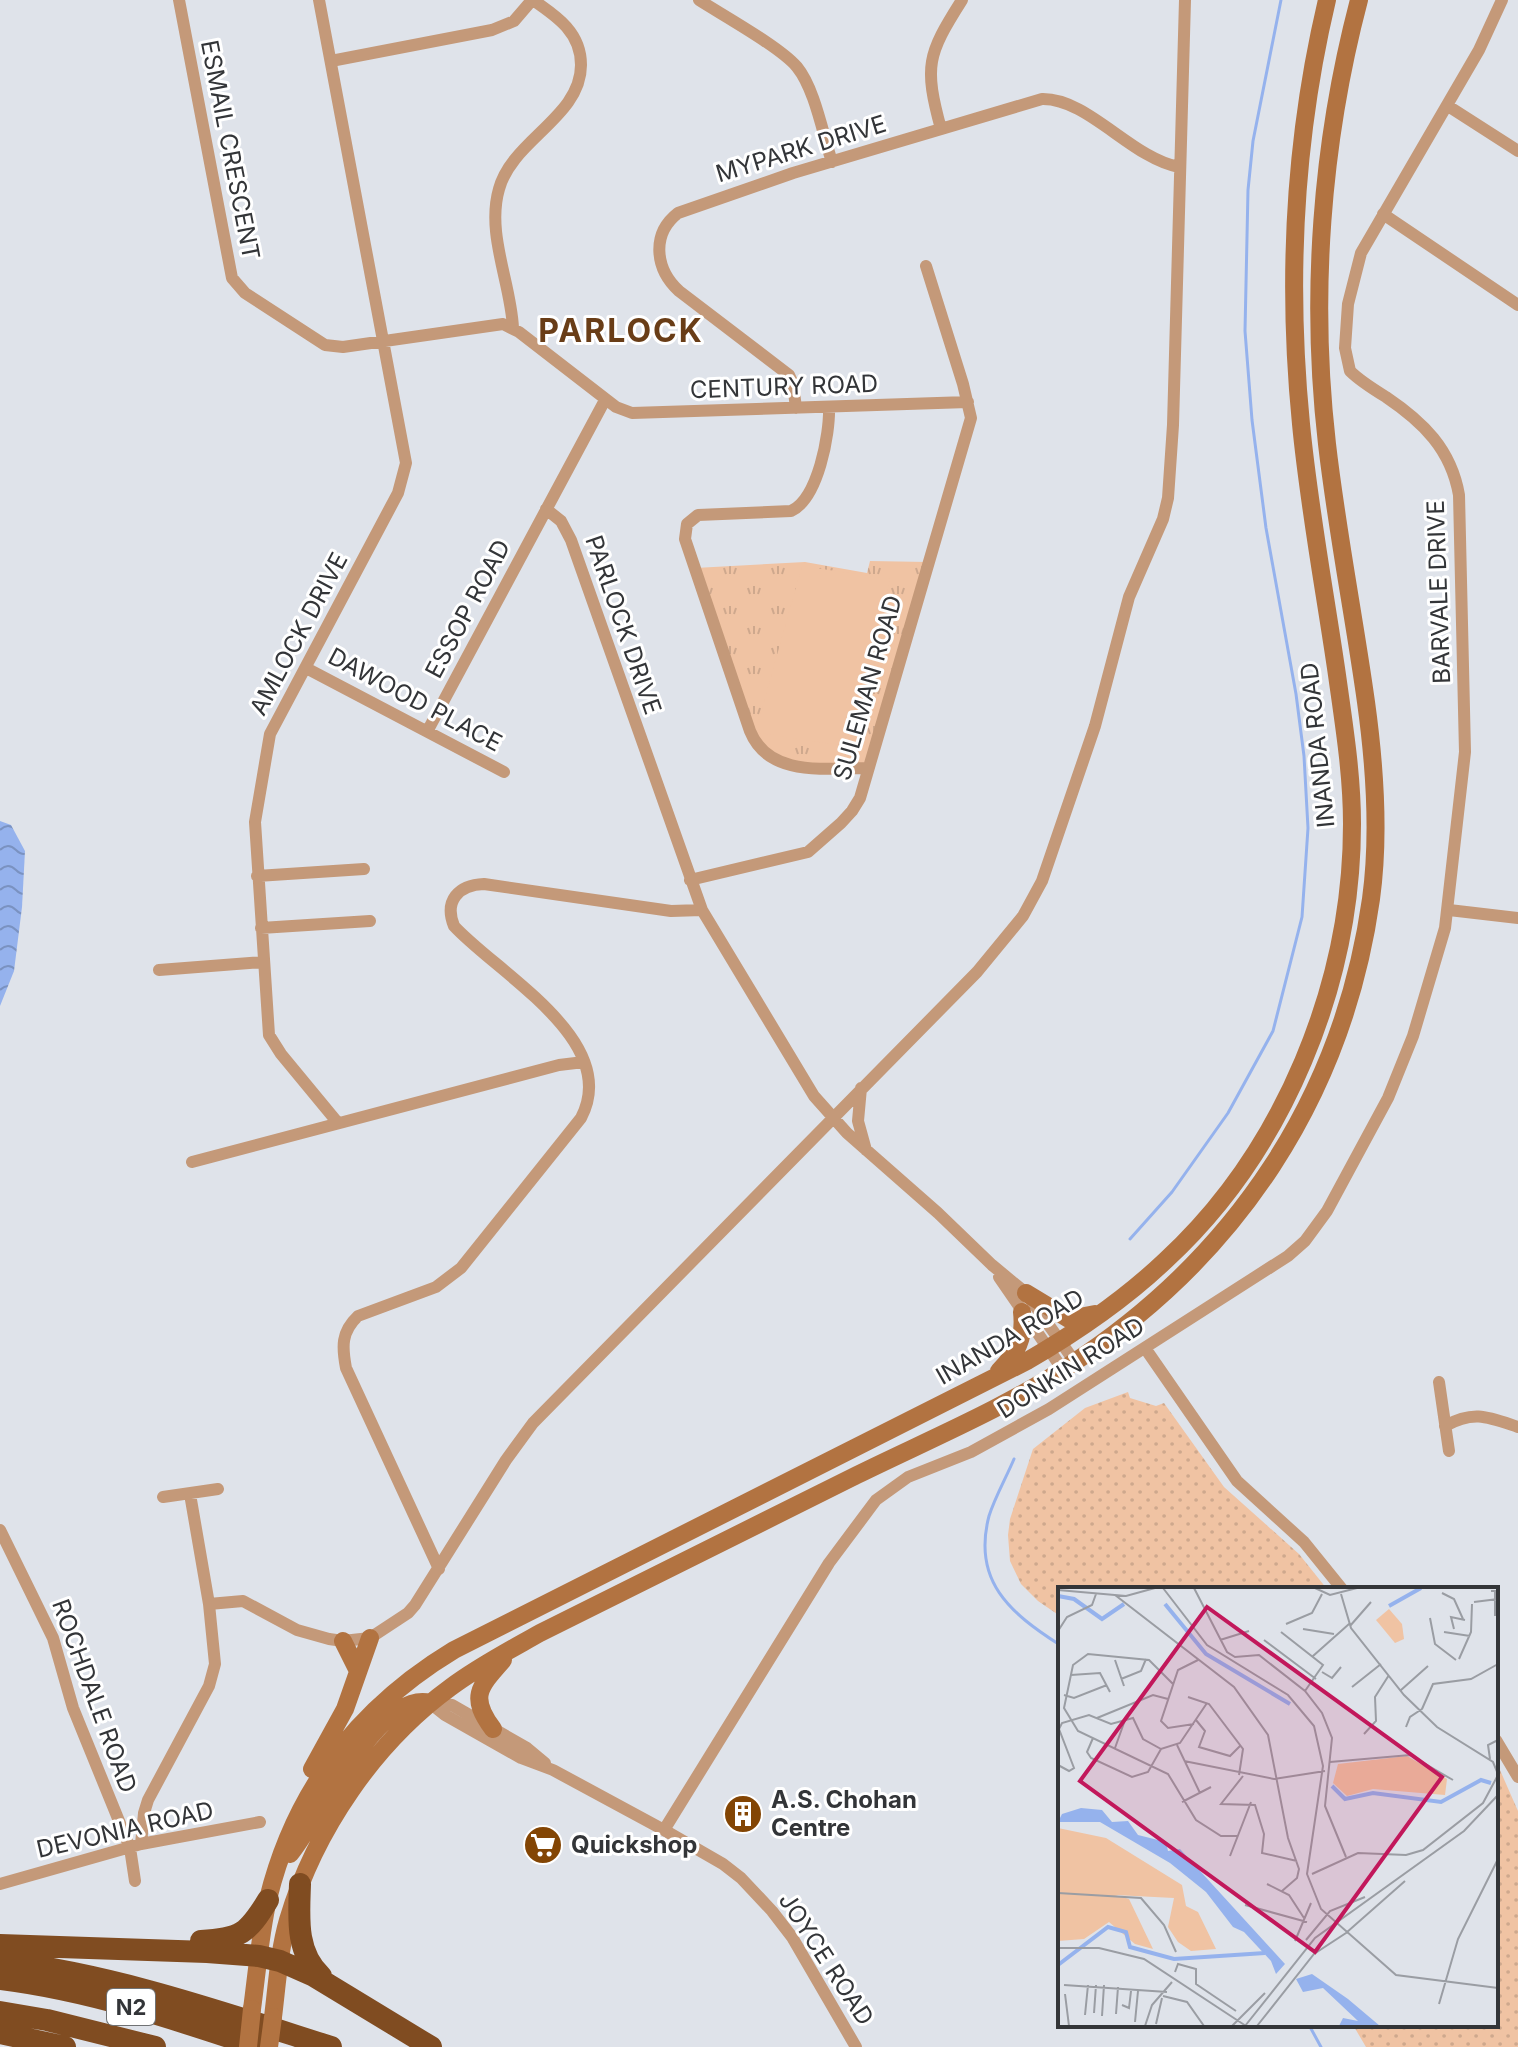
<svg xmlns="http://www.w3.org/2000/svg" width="1518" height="2047" viewBox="0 0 1518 2047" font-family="Inter,sans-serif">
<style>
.grass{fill:url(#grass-tufts)}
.park{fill:url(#park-dots)}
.pitch{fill:#f0c3a3}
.water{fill:url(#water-waves)}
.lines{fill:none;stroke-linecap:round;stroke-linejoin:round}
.stream{stroke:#95b2ed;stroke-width:3}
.street{stroke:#c49979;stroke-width:12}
.secondary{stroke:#b27341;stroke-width:18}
.highway{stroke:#804c21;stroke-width:22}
.secondary-bridge{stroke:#b27341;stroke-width:18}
.labels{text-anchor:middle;stroke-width:6;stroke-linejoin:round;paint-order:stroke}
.shield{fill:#fff;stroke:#707274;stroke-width:2}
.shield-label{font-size:22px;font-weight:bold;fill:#333538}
.street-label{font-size:24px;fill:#333538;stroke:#fff}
.poi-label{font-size:24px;font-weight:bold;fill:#333538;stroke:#fff;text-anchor:start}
.district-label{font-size:32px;font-weight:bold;letter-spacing:2px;fill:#693d17;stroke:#fff}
.inset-river{fill:none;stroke:#95b2ed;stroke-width:4}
.inset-road{fill:none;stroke:#9a9da3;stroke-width:2}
.view{fill:#c2185b;fill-opacity:0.15;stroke:#c2185b;stroke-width:4}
.inset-edge{fill:none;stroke:#333538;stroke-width:4}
</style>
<defs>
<pattern id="grass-tufts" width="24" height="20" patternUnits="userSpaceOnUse" patternTransform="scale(2)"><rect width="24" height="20" fill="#f0c3a3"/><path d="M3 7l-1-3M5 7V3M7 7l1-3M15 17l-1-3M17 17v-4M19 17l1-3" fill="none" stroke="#cea88d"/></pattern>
<pattern id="park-dots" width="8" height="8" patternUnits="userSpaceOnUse" patternTransform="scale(2)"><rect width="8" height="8" fill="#f0c3a3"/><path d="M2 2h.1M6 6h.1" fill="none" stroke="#cea88d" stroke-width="1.8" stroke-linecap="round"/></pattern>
<pattern id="water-waves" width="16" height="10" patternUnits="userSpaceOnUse" patternTransform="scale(2)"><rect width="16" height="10" fill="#95b2ed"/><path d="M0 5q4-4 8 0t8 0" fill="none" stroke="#7a92c1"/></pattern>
</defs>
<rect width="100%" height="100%" fill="#dfe3ea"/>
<path class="grass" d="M 870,561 L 928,562 L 867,766 L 793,762 L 760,745 L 695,568 L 805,562 L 867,573 Z"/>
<path class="park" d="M 1128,1392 L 1130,1398 L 1156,1406 L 1164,1403 L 1224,1487 L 1299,1554 L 1327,1589 L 1060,1589 L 1060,1616 L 1038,1601 L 1021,1584 L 1010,1561 L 1008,1535 L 1010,1519 L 1033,1449 L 1085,1408 Z
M 1496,1761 L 1518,1811 L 1518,2047 L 1366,2047 L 1353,2025 L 1496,2025 Z"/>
<path class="pitch" d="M 802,566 L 890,579 L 852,732 L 832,744 L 760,733 L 758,723 Z"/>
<path class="water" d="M 0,821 L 11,825 L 25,851 L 22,907 L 14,971 L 0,1006 Z"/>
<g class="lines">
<path class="stream" d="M 1130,1239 L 1172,1192 L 1228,1113 L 1273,1031 L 1302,917 L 1308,828 L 1304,756 L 1296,694 L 1266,528 L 1252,420 L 1245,331 L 1248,190 L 1253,141 L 1281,0
M 1014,1459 C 1006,1478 995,1497 989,1516 C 972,1581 1010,1613 1060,1645
M 1309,2025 L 1321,2047"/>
<path class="street" d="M 179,0 L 232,278 L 245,293 L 325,345 L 343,347 L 503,324 L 519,332 L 616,407 L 632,413 L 968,402
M 319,0 L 406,463 L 398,493 L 270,734 L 255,822 L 269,1035 L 281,1054 L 338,1123
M 699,0 C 724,16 780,47 797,67 C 815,89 823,135 832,162
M 331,61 L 492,30 L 514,21 L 532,0
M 1448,106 L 1518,151
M 941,129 C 924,66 927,55 962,0
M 1383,214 L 1518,305
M 513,328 C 511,283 486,234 499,189 C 512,140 581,117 581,65 C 581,33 558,17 533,0
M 829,407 C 830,434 818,499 791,511 L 698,515 L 687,524 L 685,539 L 750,731 C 769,778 827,768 868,768
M 796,408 L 793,384 L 789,375 L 679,291 C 655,269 651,234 678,213 L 793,173 L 1042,99 C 1088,98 1131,158 1179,167
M 546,509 L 561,521 L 571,540 L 702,910 L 814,1096 L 847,1133 L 938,1213 L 992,1265 L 1026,1293 L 1075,1362
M 306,668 L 504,772
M 428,730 L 605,400
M 257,876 L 364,869
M 690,880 L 808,852 L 841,823 L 852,811 L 860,798 L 971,418 L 963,384 L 926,266
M 1449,910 L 1518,918
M 261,928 L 370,921
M 159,970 L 263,962
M 861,1088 L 858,1121 L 866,1150
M 192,1162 L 559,1065 L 584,1062
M 999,1277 L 1063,1370
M 1145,1348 L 1237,1481 L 1304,1542 L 1342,1589
M 1439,1382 L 1449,1451
M 1445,1426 C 1474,1410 1488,1417 1518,1427
M 163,1497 L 218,1489
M 0,1530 L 53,1638 L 73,1708 L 130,1848 L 135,1881
M 439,1569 L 346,1368 C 342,1347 341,1332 358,1316 L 436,1287 L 461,1268 L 581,1118 C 622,1041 497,973 454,926 C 444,901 458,885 484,884 L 671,911 L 702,910
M 209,1604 L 243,1601 L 297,1630 L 329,1639 L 343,1641 L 370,1638 L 408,1613 L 415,1605 L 506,1460 L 533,1423 L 977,972 L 1023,916 L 1042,881 L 1095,726 L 1129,597 L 1163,519 L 1168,498 L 1173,425 L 1185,0
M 430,1703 L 445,1715 L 521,1758 L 553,1770 L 664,1830 L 723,1864 L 741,1878 L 772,1911 L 792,1937 L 856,2047
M 432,1703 L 452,1705 L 527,1748 L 545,1763
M 1496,1740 L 1518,1777
M 664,1830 L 829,1563 L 876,1500 L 908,1477 L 971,1452 L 1049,1409 L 1288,1256 L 1305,1241 L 1327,1211 L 1388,1098 L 1413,1036 L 1445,928 L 1465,752 L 1459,495 C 1451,449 1423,422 1386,397 C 1373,389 1360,381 1350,371 L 1345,348 L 1348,304 L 1361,253 L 1479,50 L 1502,0
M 141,1844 L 144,1813 L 148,1800 L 209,1686 L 215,1664 L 209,1604 L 190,1494
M 0,1884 L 141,1844 L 260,1822"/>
<path class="secondary" d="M 1026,1293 L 1069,1319 L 1095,1314
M 999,1371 C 1017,1353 1025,1338 1022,1312
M 343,1641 L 357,1669
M 493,1729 C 469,1697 479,1687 503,1660
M 312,1769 L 345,1709 L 370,1638
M 290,1854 C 317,1822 379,1689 430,1703
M 252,2009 C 257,1972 260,1935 268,1899 C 295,1789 358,1708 454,1650 L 1027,1361 C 1077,1332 1124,1300 1166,1260 C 1284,1151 1352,984 1352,824 C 1352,774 1344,725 1337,675 C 1325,592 1309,508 1301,424 C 1287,282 1294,139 1327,0
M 273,2017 C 277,1985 279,1951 288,1920 C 315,1830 374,1743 451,1687 C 479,1666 510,1650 540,1633 C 646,1580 752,1528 857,1475 C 926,1441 1007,1407 1070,1365 C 1236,1257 1343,1097 1371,899 C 1380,834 1375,767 1366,702 C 1354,616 1337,531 1327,444 C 1310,297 1321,144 1359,0"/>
<path class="highway" d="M 300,1884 C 299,1916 295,1952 321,1976
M 201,1941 C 241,1939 248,1933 268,1900
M 0,1945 L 207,1952 L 259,1956 L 280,1961 L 314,1976 L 431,2047
M 0,1961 C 115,1975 221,2012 331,2047
M 0,1979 C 89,1990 175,2019 259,2047
M 0,2012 L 47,2020 L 155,2047
M 0,2033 L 65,2047"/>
<path class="secondary-bridge" d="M 248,2047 L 252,2009
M 269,2047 L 273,2017"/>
</g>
<defs>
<g id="building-disc" transform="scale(2)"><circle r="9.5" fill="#834504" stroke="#fff"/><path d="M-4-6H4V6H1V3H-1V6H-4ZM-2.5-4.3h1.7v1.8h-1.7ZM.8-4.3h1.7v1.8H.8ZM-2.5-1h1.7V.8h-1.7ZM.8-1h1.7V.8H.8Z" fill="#fff"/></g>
<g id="supermarket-disc" transform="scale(2)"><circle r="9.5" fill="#834504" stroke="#fff"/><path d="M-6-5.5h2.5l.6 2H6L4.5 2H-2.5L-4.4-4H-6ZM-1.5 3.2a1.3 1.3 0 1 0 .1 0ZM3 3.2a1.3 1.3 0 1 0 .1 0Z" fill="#fff"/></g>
</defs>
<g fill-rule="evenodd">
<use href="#building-disc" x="743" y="1814"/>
<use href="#supermarket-disc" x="543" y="1845"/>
</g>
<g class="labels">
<rect class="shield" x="107" y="1989" width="48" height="36" rx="6"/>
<g class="shield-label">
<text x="131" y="2015">N2</text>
</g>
<g class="street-label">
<text transform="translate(801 149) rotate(-17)" y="8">MYPARK DRIVE</text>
<text transform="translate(230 150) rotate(79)" y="8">ESMAIL CRESCENT</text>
<text transform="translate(784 387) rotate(-2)" y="8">CENTURY ROAD</text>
<text transform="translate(1439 592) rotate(-92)" y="8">BARVALE DRIVE</text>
<text transform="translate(468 609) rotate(-62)" y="8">ESSOP ROAD</text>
<text transform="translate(623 625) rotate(71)" y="8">PARLOCK DRIVE</text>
<text transform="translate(299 634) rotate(-62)" y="8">AMLOCK DRIVE</text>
<text transform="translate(868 688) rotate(-74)" y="8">SULEMAN ROAD</text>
<text transform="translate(415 700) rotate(28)" y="8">DAWOOD PLACE</text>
<text transform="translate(1318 745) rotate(-96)" y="8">INANDA ROAD</text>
<text transform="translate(1010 1337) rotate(-30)" y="8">INANDA ROAD</text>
<text transform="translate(1071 1368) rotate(-32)" y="8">DONKIN ROAD</text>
<text transform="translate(94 1696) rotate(70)" y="8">ROCHDALE ROAD</text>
<text transform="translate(125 1830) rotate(-13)" y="8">DEVONIA ROAD</text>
<text transform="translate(826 1959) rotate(57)" y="8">JOYCE ROAD</text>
</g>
<g class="poi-label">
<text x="771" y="1808">A.S. Chohan<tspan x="771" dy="28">Centre</tspan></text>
<text x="571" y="1853">Quickshop</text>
</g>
<g class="district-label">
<text x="621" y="342">PARLOCK</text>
</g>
</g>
<g transform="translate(1058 1587)">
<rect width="440" height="440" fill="#dfe3ea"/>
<path d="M 0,241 L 48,251 L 124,298 L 128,319 L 140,325 L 158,362 L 133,364 L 120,355 L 110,340 L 116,311 L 57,308 L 71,312 L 95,362 L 77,357 L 51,335 L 26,352 L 0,354 Z" fill="#f0c3a3"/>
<path d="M 349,169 L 389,192 L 387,208 L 315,202 L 289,209 L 275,196 L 280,177 Z" fill="#f0c3a3"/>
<path d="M 331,22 L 344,37 L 346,52 L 337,56 L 318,33 Z" fill="#f0c3a3"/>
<path d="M 23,221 L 44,223 L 54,235 L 70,234 L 80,248 L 108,255 L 110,264 L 122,262 L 227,377 L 218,387 L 213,374 L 186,345 L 175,340 L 148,305 L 112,276 L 42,235 L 0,235 L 4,227 ZM 254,387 L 290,412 L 322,439 L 281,439 L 285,431 L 300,434 L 265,401 L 245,405 L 238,392 Z" fill="#95b2ed"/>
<path class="inset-river" d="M 0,9 L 16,12 L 44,32 L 66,17M 107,17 L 148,67 L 232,117M 331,19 L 363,1M 274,199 L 287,212 L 315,206 L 383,215 L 423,193 L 433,196M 0,378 L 50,340 L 68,345 L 72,360 L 116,372 L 207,366"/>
<path class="inset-road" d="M 105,1 L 149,58 L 230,108 L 256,139 L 265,179 L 249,287 L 263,322 L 338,388 L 440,401M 136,1 L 169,65 L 177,70 L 201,68 L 247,104 L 264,126 L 274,151 L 267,219 L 288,270M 257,1 L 272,8 L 299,1M 0,3 L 68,9 L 97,1M 433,4 L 437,4 L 437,29M 384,6 L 396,12 L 405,32M 283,7 L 293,41 L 346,108 L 379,140 L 435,175 L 440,187M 57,8 L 176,100 L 210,148 L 230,251 L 241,282 L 239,291 L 224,304M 416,15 L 440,12M 372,31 L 377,57 L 398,73M 228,37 L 254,26 L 264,7M 292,39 L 313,15M 245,42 L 276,47M 396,42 L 393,30 L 407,33M 0,44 L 9,30 L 34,18 L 38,7M 223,45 L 265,78 L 247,104M 386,45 L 412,49M 162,53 L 191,44M 206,53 L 258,92M 255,69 L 291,37M 401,72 L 413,45 L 414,17M 57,73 L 66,99M 264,85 L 274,91 L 283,80M 13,88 L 42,86 L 52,105M 63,92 L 83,84 L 88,72M 115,97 L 91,73 L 30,67 L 15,78 L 6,121 L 20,144 L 110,187 L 138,233 L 163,249 L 179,249M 294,100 L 323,77M 343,103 L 370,79M 6,108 L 16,111 L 49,98M 130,110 L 151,117 L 185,162 L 181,188M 364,122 L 375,97 L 413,92 L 440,77M 39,131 L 95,108 L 110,112M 138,133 L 147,144 L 141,160 L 172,169 L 183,158M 136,137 L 110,141 L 103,134 L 120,83 L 140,73M 348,140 L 352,130 L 364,122M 306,147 L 318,134 L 317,110 L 331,88M 35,151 L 29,165 L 33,171 L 74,190 L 90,185 L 103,162M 119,158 L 142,206M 57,161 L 67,133M 432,172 L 430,158 L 440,153M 126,174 L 216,192 L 267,184M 272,175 L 352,168 L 395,193M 0,178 L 11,184 L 16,181 L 1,142 L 4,136 L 31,128 L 53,137 L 75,131 L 85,152 L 103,162 L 122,156 L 149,116M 185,189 L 163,217 L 197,218 L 206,247 L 204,266 L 239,274M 124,215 L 153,200M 172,269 L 193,215M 254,287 L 300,266 L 348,268 L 365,263 L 425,216 L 440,188M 209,297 L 231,308 L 246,331M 0,306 L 83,311 L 106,338 L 118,365M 187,318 L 249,335M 248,353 L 272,324 L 307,310M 237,354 L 253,316M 0,361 L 41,361 L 86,372 L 188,439M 117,385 L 120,377 L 138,382 L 138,397 L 178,424M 6,398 L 109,405M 7,407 L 11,439M 105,409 L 129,415 L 146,439M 381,417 L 400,352 L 440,272M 64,418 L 71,421 L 73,404M 36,426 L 38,398M 58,427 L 60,400M 27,428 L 30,398M 44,429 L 46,398M 77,435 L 80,404M 98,437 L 104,411M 87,439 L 94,418 L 114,395M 174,439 L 207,406M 187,439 L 257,351 L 406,244 L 440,208M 199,439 L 256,367 L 288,346 L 347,294"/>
<path class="view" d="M 149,20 L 384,190 L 257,365 L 22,194 Z"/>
<rect width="440" height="440" class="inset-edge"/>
</g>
</svg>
